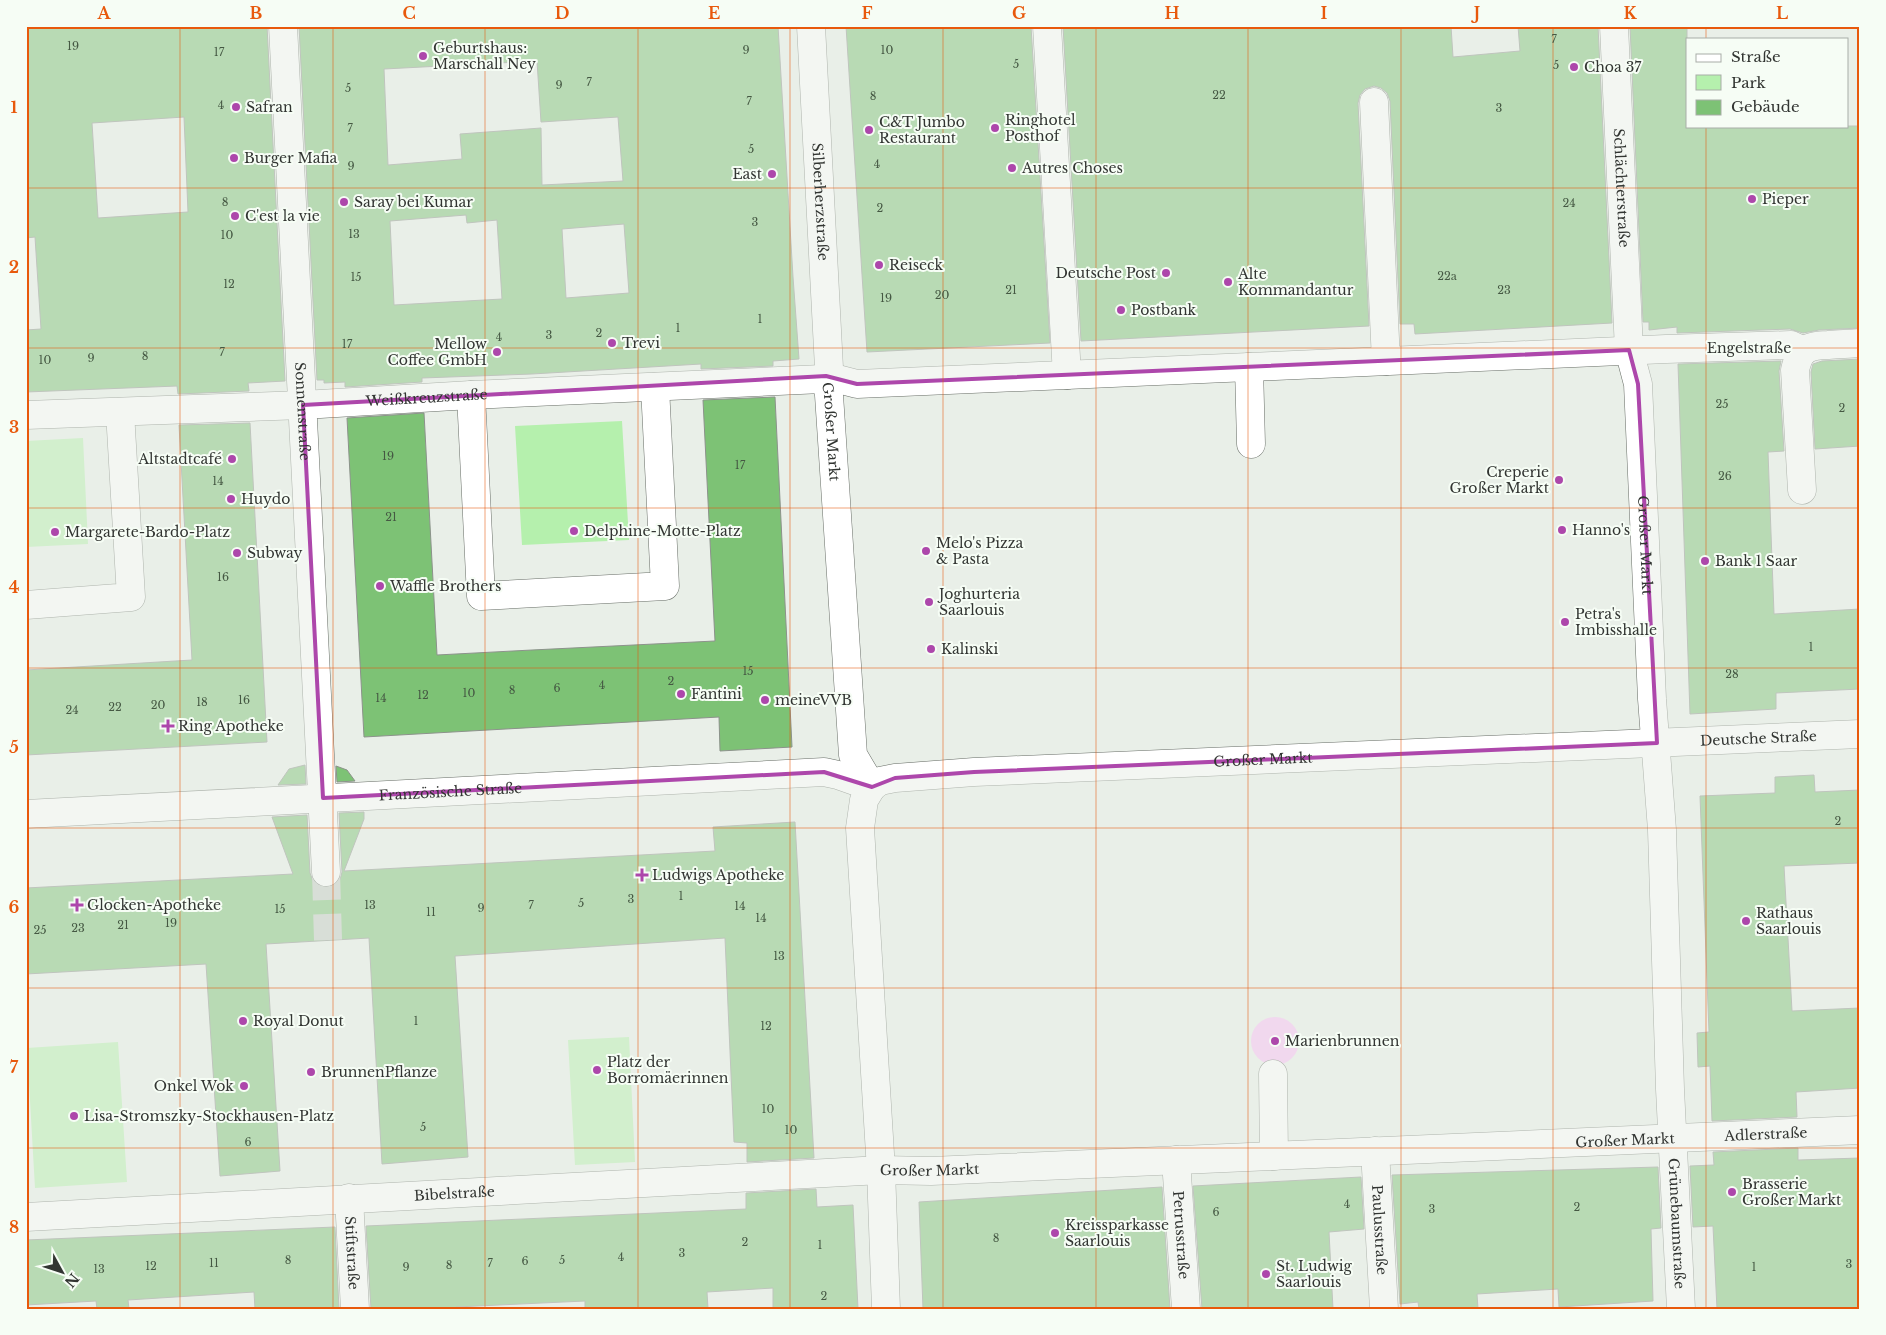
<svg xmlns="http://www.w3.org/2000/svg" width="1886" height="1335" viewBox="0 0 1886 1335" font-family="'Libre Baskerville',serif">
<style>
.green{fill:#b5f0ad}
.water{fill:#fabcf6}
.building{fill:#7dc275;stroke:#8c928b;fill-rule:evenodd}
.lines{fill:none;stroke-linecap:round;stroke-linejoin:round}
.minor-tunnel{stroke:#c4cac4;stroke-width:28;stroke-dasharray:28 14;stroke-linecap:butt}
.minor-casing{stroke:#686e67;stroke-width:29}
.minor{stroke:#fff;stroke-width:28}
.marked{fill:none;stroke:#ad47ab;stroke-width:4;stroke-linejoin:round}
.grid{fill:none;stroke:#e8590c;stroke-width:1;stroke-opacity:0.55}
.poi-dot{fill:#ad47ab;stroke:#f6fdf5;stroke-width:2}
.labels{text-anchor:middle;stroke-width:4;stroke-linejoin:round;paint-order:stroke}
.number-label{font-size:11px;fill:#455843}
.poi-label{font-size:14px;fill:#323532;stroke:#f6fdf5;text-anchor:start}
.street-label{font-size:14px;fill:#323532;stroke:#f6fdf5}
.neatline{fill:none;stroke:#e8590c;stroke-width:2}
.grid-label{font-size:16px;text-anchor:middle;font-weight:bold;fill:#e8590c}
</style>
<rect width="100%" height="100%" fill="#e9efe8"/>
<path class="green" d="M 622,421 L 629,540 L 522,545 L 515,426 Z
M 83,438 L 88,544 L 26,547 L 26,441 Z
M 629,1037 L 635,1162 L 575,1165 L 568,1040 Z
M 118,1042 L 127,1182 L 35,1188 L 27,1048 Z"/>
<path class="water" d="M1251 1041a24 24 0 1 1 48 0a24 24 0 1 1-48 0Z"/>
<path class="building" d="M 26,26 L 267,26 L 285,381 L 248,383 L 249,391 L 178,394 L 177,386 L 26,392 L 26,330 L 41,329 L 35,237 L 26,238 ZM 184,117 L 188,212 L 98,218 L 92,123 Z
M 299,26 L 778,26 L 793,277 L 799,359 L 773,361 L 773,366 L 701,369 L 701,364 L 532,374 L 422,378 L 422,382 L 345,387 L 345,382 L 324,383 L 324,380 L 317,380 ZM 537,61 L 541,122 L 618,117 L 623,181 L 542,185 L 541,128 L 460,134 L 462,159 L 388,165 L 384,69 ZM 466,215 L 467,223 L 497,220 L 502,299 L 394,305 L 390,221 ZM 624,224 L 629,293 L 566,298 L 562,229 Z
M 846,26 L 1031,26 L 1050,343 L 867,352 Z
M 1063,26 L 1451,26 L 1453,57 L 1520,51 L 1518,26 L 1598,26 L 1612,323 L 1415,334 L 1414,324 L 1400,324 L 1390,101 L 1387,93 L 1381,88 L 1374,86 L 1365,89 L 1360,95 L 1358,103 L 1369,326 L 1081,341 Z
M 1630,26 L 1687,26 L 1687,126 L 1860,126 L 1860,328 L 1819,330 L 1803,333 L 1790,329 L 1677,333 L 1677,327 L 1649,330 L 1649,322 L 1643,322 Z
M 1860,359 L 1860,446 L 1815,449 L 1811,372 L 1813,364 L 1822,361 Z
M 1781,361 L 1779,371 L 1784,451 L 1768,452 L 1774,614 L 1860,609 L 1860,689 L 1776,693 L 1776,709 L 1690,714 L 1678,364 Z
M 775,397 L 792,747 L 720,751 L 719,717 L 364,737 L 347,418 L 424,413 L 437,655 L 532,650 L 715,641 L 703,400 Z
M 250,423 L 267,742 L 26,755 L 26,670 L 192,660 L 179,425 Z
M 305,765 L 306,784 L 278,785 L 289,769 Z
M 336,766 L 347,770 L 355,781 L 337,782 Z
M 1814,775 L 1815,792 L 1860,790 L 1860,863 L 1784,866 L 1792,1011 L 1860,1008 L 1860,1088 L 1796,1092 L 1797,1117 L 1712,1121 L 1710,1066 L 1698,1067 L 1697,1033 L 1709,1032 L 1700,796 L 1775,793 L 1775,777 Z
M 364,812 L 364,819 L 344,871 L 715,851 L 713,827 L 795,822 L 814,1158 L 747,1162 L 747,1143 L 734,1142 L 725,938 L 455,956 L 468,1157 L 382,1164 L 369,938 L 266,944 L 280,1171 L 220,1176 L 206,964 L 26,974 L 26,888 L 293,874 L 272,817 L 307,815 L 310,873 L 313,881 L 318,886 L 327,888 L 335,885 L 340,880 L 342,872 L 339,813 Z
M 1798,1148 L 1798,1160 L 1860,1158 L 1860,1309 L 1717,1309 L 1713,1226 L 1693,1227 L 1690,1166 L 1714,1165 L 1713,1152 Z
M 1658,1167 L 1661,1228 L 1651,1229 L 1653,1301 L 1559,1307 L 1558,1289 L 1477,1294 L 1478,1309 L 1419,1309 L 1418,1302 L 1400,1304 L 1392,1175 Z
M 1361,1177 L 1364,1229 L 1329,1232 L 1333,1309 L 1202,1309 L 1193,1186 Z
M 1162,1187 L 1170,1309 L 923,1309 L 919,1202 Z
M 816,1189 L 817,1207 L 853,1205 L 858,1309 L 773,1309 L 773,1288 L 707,1292 L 708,1309 L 585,1309 L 585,1301 L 456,1307 L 457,1309 L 371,1309 L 366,1226 L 746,1209 L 746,1193 Z
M 335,1227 L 339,1309 L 255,1309 L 254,1292 L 128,1300 L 129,1309 L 97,1309 L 96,1301 L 26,1305 L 26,1240 Z"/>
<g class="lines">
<path class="minor-tunnel" d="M 326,872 L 328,940"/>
<g class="minor-casing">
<g id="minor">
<path id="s1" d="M 283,26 L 326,872"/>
<path id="s2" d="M 811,26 L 829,368 L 826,376"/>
<path d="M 1047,26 L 1067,375"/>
<path id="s3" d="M 1614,26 L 1629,350 L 1638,384 L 1652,699 L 1662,830 L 1670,1089 L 1681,1309"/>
<path d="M 1374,102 L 1386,361"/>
<path d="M 1249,367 L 1251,444"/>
<path d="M 826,376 L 857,384 L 1666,349 L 1791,345 L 1804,351"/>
<path id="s4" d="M 826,376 L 829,395 L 853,755 L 872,787"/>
<path d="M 471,395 L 481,596 L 665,586 L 655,387"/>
<path id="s5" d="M 26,415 L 303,405 L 471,395 L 822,379 L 826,376"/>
<path d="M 1802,490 L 1795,370 C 1800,348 1807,346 1828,345 C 1839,344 1849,344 1860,343"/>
<path d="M 26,605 L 131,597 L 120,412"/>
<path id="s6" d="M 26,814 L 824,772 L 838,775 L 872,787"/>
<path d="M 1273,1074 L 1274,1156"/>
<path id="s7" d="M 1375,1151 L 1384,1309"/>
<path id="s8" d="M 1176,1160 L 1186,1309"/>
<path id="s9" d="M 349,1198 L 355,1309"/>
<path id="s10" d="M 26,1217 L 881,1170 L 931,1171 L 1860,1130"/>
<path id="s11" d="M 886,1309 L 881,1170 L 860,828 L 864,800 L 872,787 L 880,781 L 895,778 L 974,772 L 1860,734"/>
</g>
</g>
<use href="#minor" class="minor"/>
</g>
<path d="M0 0H1886V1335H0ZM 1629,350 L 1638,384 L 1657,743 L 974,772 L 895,778 L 872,787 L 824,772 L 323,798 L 303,405 L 826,376 L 857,384 Z" fill="#e9efe8" fill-opacity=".55" fill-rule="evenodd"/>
<path class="marked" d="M 1629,350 L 1638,384 L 1657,743 L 974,772 L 895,778 L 872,787 L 824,772 L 323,798 L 303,405 L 826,376 L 857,384 Z"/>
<path class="grid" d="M 180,26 L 180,1309M 333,26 L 333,1309M 485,26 L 485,1309M 638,26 L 638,1309M 790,26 L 790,1309M 943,26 L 943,1309M 1096,26 L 1096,1309M 1248,26 L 1248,1309M 1401,26 L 1401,1309M 1553,26 L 1553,1309M 1706,26 L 1706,39M 1706,126 L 1706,1309M 26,188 L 1860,188M 26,348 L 1860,348M 26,508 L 1860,508M 26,668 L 1860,668M 26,828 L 1860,828M 26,988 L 1860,988M 26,1148 L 1860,1148"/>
<g class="poi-dot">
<circle cx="423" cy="56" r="5"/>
<circle cx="1574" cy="67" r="5"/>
<circle cx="236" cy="107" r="5"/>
<circle cx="995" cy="128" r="5"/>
<circle cx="869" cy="130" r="5"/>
<circle cx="234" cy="158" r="5"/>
<circle cx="1012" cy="168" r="5"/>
<circle cx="772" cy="174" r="5"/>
<circle cx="1752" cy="199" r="5"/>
<circle cx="344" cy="202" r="5"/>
<circle cx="235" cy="216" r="5"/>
<circle cx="879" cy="265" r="5"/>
<circle cx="1166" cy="273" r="5"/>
<circle cx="1228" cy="282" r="5"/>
<circle cx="1121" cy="310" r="5"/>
<circle cx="612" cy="343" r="5"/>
<circle cx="497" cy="352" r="5"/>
<circle cx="232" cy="459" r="5"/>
<circle cx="1559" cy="480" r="5"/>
<circle cx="231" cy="499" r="5"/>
<circle cx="1562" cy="530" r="5"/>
<circle cx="574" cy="531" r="5"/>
<circle cx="55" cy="532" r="5"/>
<circle cx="926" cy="551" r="5"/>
<circle cx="237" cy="553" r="5"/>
<circle cx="1705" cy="561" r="5"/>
<circle cx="380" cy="586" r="5"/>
<circle cx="929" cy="602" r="5"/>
<circle cx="1565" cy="622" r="5"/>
<circle cx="931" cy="649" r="5"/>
<circle cx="681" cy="694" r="5"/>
<circle cx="765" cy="700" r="5"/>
<path d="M165.5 718.5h5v5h5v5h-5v5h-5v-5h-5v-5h5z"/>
<path d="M639.5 867.5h5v5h5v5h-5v5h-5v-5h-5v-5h5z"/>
<path d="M74.5 897.5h5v5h5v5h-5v5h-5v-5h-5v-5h5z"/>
<circle cx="1746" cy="921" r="5"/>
<circle cx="243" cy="1021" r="5"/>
<circle cx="1275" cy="1041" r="5"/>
<circle cx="597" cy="1070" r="5"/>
<circle cx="311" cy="1072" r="5"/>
<circle cx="244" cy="1086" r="5"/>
<circle cx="74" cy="1116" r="5"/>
<circle cx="1732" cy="1192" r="5"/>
<circle cx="1055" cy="1233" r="5"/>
<circle cx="1266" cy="1274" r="5"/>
</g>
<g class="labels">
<g class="number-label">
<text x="1554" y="43">7</text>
<text x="73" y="50">19</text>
<text x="746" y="54">9</text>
<text x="887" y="54">10</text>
<text x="219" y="56">17</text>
<text x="1016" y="68">5</text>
<text x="1556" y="69">5</text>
<text x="589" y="86">7</text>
<text x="559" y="89">9</text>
<text x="348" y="92">5</text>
<text x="1219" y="99">22</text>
<text x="873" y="100">8</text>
<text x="749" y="105">7</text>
<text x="221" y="109">4</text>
<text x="1499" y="112">3</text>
<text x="350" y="132">7</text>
<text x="751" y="153">5</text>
<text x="877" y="168">4</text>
<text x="351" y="170">9</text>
<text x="225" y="206">8</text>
<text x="1569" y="207">24</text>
<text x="880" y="212">2</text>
<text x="755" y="226">3</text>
<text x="354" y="238">13</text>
<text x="227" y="239">10</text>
<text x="1447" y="280">22a</text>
<text x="356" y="281">15</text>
<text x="229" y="288">12</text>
<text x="1011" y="294">21</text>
<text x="1504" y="294">23</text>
<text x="942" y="299">20</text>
<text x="886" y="302">19</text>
<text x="760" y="323">1</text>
<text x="678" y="332">1</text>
<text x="599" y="337">2</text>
<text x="549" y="339">3</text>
<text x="499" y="341">4</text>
<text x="347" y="348">17</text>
<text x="222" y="356">7</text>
<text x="145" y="360">8</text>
<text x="91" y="362">9</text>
<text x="45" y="364">10</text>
<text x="1722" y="408">25</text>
<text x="1842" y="412">2</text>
<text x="388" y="460">19</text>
<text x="740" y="469">17</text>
<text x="1725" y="480">26</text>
<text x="218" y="485">14</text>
<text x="391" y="521">21</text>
<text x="223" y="581">16</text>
<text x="1811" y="651">1</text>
<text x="748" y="675">15</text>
<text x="1732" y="678">28</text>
<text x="671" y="685">2</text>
<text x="602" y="689">4</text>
<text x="557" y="692">6</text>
<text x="512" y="694">8</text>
<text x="469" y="697">10</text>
<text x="423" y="699">12</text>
<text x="381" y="702">14</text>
<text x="244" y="704">16</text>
<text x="202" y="706">18</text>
<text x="158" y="709">20</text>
<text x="115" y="711">22</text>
<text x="72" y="714">24</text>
<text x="1838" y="825">2</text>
<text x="681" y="900">1</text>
<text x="631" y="903">3</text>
<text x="581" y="907">5</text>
<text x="370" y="909">13</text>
<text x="531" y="909">7</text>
<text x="740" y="910">14</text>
<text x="481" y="912">9</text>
<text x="280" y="913">15</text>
<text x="431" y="916">11</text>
<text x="761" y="922">14</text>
<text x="171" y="927">19</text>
<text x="123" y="929">21</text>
<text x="78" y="932">23</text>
<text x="40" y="934">25</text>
<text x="779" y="960">13</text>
<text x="416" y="1025">1</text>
<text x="766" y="1030">12</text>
<text x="768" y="1113">10</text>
<text x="423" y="1131">5</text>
<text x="791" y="1134">10</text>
<text x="248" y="1146">6</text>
<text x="1347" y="1208">4</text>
<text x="1577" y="1211">2</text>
<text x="1432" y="1213">3</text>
<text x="1216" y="1216">6</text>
<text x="996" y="1242">8</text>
<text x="745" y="1246">2</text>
<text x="820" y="1249">1</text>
<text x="682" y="1257">3</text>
<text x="621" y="1261">4</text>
<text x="288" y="1264">8</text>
<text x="562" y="1264">5</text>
<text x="525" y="1265">6</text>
<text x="214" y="1267">11</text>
<text x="490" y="1267">7</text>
<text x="1849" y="1268">3</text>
<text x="449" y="1269">8</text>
<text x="151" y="1270">12</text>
<text x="406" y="1271">9</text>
<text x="1754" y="1271">1</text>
<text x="99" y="1273">13</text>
<text x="824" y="1300">2</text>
</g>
<g class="poi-label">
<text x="433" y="53">Geburtshaus:<tspan x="433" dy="16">Marschall Ney</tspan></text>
<text x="1584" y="72">Choa 37</text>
<text x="246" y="112">Safran</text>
<text x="1005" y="125">Ringhotel<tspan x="1005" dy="16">Posthof</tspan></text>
<text x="879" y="127">C&amp;T Jumbo<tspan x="879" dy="16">Restaurant</tspan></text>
<text x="244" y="163">Burger Mafia</text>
<text x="1022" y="173">Autres Choses</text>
<text x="762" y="179" text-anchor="end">East</text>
<text x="1762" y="204">Pieper</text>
<text x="354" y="207">Saray bei Kumar</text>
<text x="245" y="221">C'est la vie</text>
<text x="889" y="270">Reiseck</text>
<text x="1156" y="278" text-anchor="end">Deutsche Post</text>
<text x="1238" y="279">Alte<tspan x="1238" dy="16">Kommandantur</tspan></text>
<text x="1131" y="315">Postbank</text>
<text x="622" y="348">Trevi</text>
<text x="487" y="349" text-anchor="end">Mellow<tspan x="487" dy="16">Coffee GmbH</tspan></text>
<text x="222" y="464" text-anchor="end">Altstadtcafé</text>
<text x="1549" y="477" text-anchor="end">Creperie<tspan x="1549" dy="16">Großer Markt</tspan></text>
<text x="241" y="504">Huydo</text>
<text x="1572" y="535">Hanno's</text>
<text x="584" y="536">Delphine-Motte-Platz</text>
<text x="65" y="537">Margarete-Bardo-Platz</text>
<text x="936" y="548">Melo's Pizza<tspan x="936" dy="16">&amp; Pasta</tspan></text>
<text x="247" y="558">Subway</text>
<text x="1715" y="566">Bank 1 Saar</text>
<text x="390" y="591">Waffle Brothers</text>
<text x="939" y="599">Joghurteria<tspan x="939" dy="16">Saarlouis</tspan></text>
<text x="1575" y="619">Petra's<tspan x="1575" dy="16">Imbisshalle</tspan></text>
<text x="941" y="654">Kalinski</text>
<text x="691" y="699">Fantini</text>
<text x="775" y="705">meineVVB</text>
<text x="178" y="731">Ring Apotheke</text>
<text x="652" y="880">Ludwigs Apotheke</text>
<text x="87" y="910">Glocken-Apotheke</text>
<text x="1756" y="918">Rathaus<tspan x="1756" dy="16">Saarlouis</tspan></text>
<text x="253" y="1026">Royal Donut</text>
<text x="1285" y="1046">Marienbrunnen</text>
<text x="607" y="1067">Platz der<tspan x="607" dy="16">Borromäerinnen</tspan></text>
<text x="321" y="1077">BrunnenPflanze</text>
<text x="234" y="1091" text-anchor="end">Onkel Wok</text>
<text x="84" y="1121">Lisa-Stromszky-Stockhausen-Platz</text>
<text x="1742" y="1189">Brasserie<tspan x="1742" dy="16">Großer Markt</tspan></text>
<text x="1065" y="1230">Kreissparkasse<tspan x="1065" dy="16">Saarlouis</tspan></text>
<text x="1276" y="1271">St. Ludwig<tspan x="1276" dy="16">Saarlouis</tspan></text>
</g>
<g class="street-label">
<text dy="5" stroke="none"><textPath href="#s3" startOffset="162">Schlächterstraße</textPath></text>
<text dy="5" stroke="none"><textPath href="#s2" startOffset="176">Silberherzstraße</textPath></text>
<text x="1749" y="353">Engelstraße</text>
<text dy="5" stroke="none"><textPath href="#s5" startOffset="401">Weißkreuzstraße</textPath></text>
<text dy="5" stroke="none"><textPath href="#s1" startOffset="386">Sonnenstraße</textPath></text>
<text dy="5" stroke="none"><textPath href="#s4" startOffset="56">Großer Markt</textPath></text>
<text dy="5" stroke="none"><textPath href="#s3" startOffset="521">Großer Markt</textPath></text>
<text dy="5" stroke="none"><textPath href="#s11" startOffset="1415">Deutsche Straße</textPath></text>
<text dy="5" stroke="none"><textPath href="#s11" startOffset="919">Großer Markt</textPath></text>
<text dy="5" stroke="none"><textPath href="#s6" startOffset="425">Französische Straße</textPath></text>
<text dy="5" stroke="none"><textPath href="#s10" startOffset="1742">Adlerstraße</textPath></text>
<text dy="5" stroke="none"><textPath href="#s10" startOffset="1601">Großer Markt</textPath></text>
<text dy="5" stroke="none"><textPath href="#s10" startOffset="905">Großer Markt</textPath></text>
<text dy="5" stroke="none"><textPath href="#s10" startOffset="429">Bibelstraße</textPath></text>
<text dy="5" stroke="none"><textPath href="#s3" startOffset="1200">Grünebaumstraße</textPath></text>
<text dy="5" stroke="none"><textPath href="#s7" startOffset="79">Paulusstraße</textPath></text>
<text dy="5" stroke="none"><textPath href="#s8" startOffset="75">Petrusstraße</textPath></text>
<text dy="5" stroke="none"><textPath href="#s9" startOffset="55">Stiftstraße</textPath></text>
</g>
</g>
<rect width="1886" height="1335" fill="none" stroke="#f6fdf5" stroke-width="55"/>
<rect x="1686" y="38" width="162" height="90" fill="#f6fdf5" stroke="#a8ada7"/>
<rect x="1696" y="54" width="25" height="8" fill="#ffffff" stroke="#a8ada7"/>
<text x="1731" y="62" font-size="15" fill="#323532">Straße</text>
<rect x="1696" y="75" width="25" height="15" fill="#b5f0ad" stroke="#a8ada7"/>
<text x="1731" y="88" font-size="15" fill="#323532">Park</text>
<rect x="1696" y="100" width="25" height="15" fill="#7dc275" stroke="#a8ada7"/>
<text x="1731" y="112" font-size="15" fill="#323532">Gebäude</text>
<g transform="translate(62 1272) rotate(130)" stroke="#f6fdf5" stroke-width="4" paint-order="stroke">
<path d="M0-4L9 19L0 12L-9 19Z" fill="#323532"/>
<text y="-8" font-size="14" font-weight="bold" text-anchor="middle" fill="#323532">N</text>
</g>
<rect x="28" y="28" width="1830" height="1280" class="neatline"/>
<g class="grid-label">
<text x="104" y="19">A</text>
<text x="256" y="19">B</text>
<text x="409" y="19">C</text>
<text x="562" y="19">D</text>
<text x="714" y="19">E</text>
<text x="867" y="19">F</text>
<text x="1019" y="19">G</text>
<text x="1172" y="19">H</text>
<text x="1324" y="19">I</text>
<text x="1477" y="19">J</text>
<text x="1630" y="19">K</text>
<text x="1782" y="19">L</text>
<text x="14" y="113">1</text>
<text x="14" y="273">2</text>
<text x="14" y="433">3</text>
<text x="14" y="593">4</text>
<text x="14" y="753">5</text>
<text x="14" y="913">6</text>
<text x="14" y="1073">7</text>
<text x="14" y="1233">8</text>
</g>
</svg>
